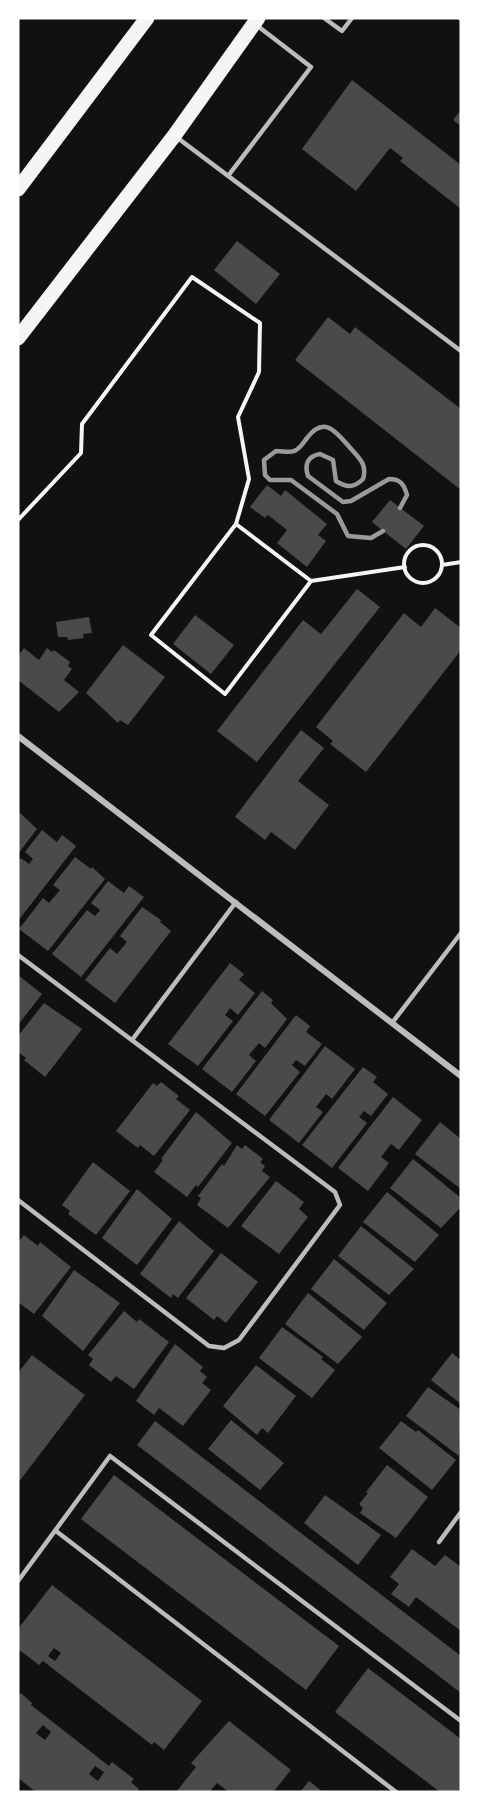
<svg xmlns="http://www.w3.org/2000/svg" width="479" height="1810" viewBox="0 0 479 1810" font-family="'Titillium Web',sans-serif">
<style>
.building{fill:#4a4a4a;fill-rule:evenodd}
.lines{fill:none;stroke-linecap:round;stroke-linejoin:round}
.path{stroke:#f5f5f5;stroke-width:4}
.service{stroke:#bcbcbc;stroke-width:4.5}
.minor{stroke:#bcbcbc;stroke-width:6}
.primary{stroke:#f5f5f5;stroke-width:15}
.rail{stroke:#9a9a9a;stroke-width:4.5}
</style>
<rect width="100%" height="100%" fill="#111"/>
<path class="building" d="M 352,80 L 461,165 L 461,209 L 400,161 L 403,158 L 390,148 L 356,191 L 302,149 Z
M 461,110 L 461,126 L 453,120 Z
M 237,241 L 280,274 L 256,304 L 214,270 Z
M 328,317 L 350,334 L 355,327 L 461,409 L 461,490 L 295,360 Z
M 267,485 L 281,496 L 285,490 L 327,524 L 318,535 L 326,541 L 307,567 L 277,543 L 287,530 L 268,515 L 265,518 L 250,507 Z
M 390,500 L 424,526 L 406,549 L 372,522 Z
M 357,589 L 380,607 L 257,762 L 217,731 L 303,620 L 321,634 Z
M 435,608 L 461,628 L 461,650 L 366,772 L 330,744 L 333,741 L 316,727 L 404,613 L 421,627 Z
M 195,615 L 234,645 L 211,674 L 173,644 Z
M 89,617 L 92,633 L 83,634 L 84,638 L 68,640 L 67,637 L 58,637 L 56,622 Z
M 123,645 L 165,677 L 128,725 L 120,720 L 118,723 L 86,693 Z
M 24,648 L 39,660 L 47,648 L 52,652 L 54,650 L 70,662 L 68,666 L 72,669 L 64,680 L 79,692 L 59,712 L 18,680 L 18,656 Z
M 301,730 L 324,748 L 298,781 L 329,805 L 295,850 L 271,832 L 265,840 L 235,817 Z
M 18,811 L 37,829 L 18,854 Z
M 42,830 L 57,842 L 62,835 L 76,846 L 18,921 L 18,861 L 21,858 L 29,864 L 33,859 L 25,852 Z
M 75,857 L 91,869 L 92,867 L 105,879 L 48,951 L 19,929 L 43,898 L 49,903 L 60,890 L 53,885 Z
M 108,881 L 124,893 L 129,886 L 144,897 L 81,977 L 52,954 L 87,910 L 95,916 L 100,910 L 91,903 Z
M 142,907 L 161,920 L 160,922 L 171,931 L 115,1003 L 85,980 L 110,948 L 117,954 L 127,942 L 120,936 Z
M 230,963 L 244,974 L 239,980 L 255,993 L 238,1015 L 230,1008 L 225,1015 L 233,1021 L 198,1066 L 168,1044 Z
M 18,975 L 42,994 L 18,1025 Z
M 262,991 L 273,1000 L 271,1003 L 287,1019 L 265,1048 L 259,1043 L 249,1055 L 256,1061 L 232,1092 L 202,1069 Z
M 44,1003 L 82,1029 L 45,1077 L 24,1060 L 26,1058 L 18,1052 L 18,1036 Z
M 296,1015 L 310,1026 L 306,1032 L 322,1044 L 305,1066 L 296,1060 L 292,1065 L 300,1072 L 265,1116 L 236,1094 Z
M 325,1046 L 355,1069 L 332,1099 L 326,1094 L 316,1107 L 323,1112 L 299,1143 L 269,1120 Z
M 363,1067 L 377,1077 L 373,1082 L 388,1094 L 371,1116 L 364,1111 L 359,1117 L 367,1123 L 332,1168 L 302,1145 Z
M 161,1082 L 179,1096 L 176,1099 L 190,1110 L 154,1156 L 140,1145 L 138,1148 L 116,1131 L 153,1083 L 157,1086 Z
M 393,1097 L 422,1120 L 399,1150 L 391,1144 L 381,1157 L 389,1163 L 368,1191 L 338,1168 Z
M 196,1112 L 232,1143 L 198,1187 L 196,1185 L 187,1197 L 154,1172 L 163,1160 L 161,1159 Z
M 440,1122 L 461,1139 L 461,1189 L 415,1154 Z
M 237,1145 L 242,1149 L 245,1145 L 263,1159 L 260,1162 L 265,1166 L 262,1171 L 270,1177 L 228,1228 L 197,1205 L 201,1198 L 198,1196 L 222,1164 L 224,1166 Z
M 413,1159 L 461,1198 L 461,1207 L 441,1228 L 390,1188 Z
M 93,1162 L 130,1191 L 96,1235 L 68,1214 L 70,1211 L 62,1205 Z
M 276,1181 L 304,1202 L 299,1209 L 308,1217 L 279,1254 L 241,1226 Z
M 137,1189 L 172,1219 L 137,1265 L 102,1238 Z
M 387,1192 L 439,1235 L 415,1262 L 363,1222 Z
M 179,1221 L 214,1251 L 178,1298 L 173,1294 L 171,1298 L 140,1274 Z
M 361,1226 L 414,1269 L 389,1295 L 338,1256 Z
M 24,1235 L 38,1246 L 40,1242 L 71,1267 L 34,1314 L 18,1302 L 18,1242 Z
M 221,1253 L 258,1282 L 226,1323 L 217,1316 L 214,1320 L 186,1298 Z
M 334,1259 L 387,1303 L 364,1330 L 311,1289 Z
M 74,1270 L 120,1303 L 83,1351 L 42,1316 Z
M 308,1293 L 362,1337 L 338,1364 L 285,1324 Z
M 124,1311 L 137,1322 L 139,1319 L 169,1342 L 134,1389 L 116,1376 L 111,1382 L 89,1365 L 93,1359 L 88,1355 Z
M 282,1327 L 323,1357 L 321,1359 L 335,1370 L 312,1398 L 259,1358 Z
M 175,1344 L 203,1367 L 200,1371 L 207,1377 L 202,1383 L 211,1390 L 183,1426 L 159,1408 L 154,1415 L 136,1401 Z
M 452,1353 L 461,1360 L 461,1404 L 431,1380 Z
M 32,1355 L 85,1395 L 18,1483 L 18,1373 Z
M 256,1365 L 296,1396 L 268,1433 L 262,1428 L 257,1435 L 223,1406 Z
M 428,1387 L 461,1410 L 459,1456 L 406,1416 Z
M 231,1420 L 284,1463 L 260,1490 L 208,1449 Z
M 155,1421 L 461,1656 L 461,1693 L 137,1445 Z
M 401,1421 L 416,1432 L 418,1430 L 456,1460 L 432,1490 L 379,1448 Z
M 387,1465 L 428,1497 L 396,1538 L 360,1513 L 363,1508 L 359,1504 L 368,1493 L 366,1492 Z
M 114,1475 L 339,1646 L 306,1690 L 81,1519 Z
M 325,1495 L 381,1535 L 358,1565 L 304,1523 Z
M 412,1549 L 435,1566 L 445,1555 L 461,1567 L 461,1631 L 416,1597 L 409,1607 L 391,1594 L 399,1584 L 390,1577 Z
M 52,1585 L 202,1701 L 164,1750 L 154,1742 L 152,1745 L 43,1661 L 39,1665 L 18,1649 L 18,1629 ZM 54,1648 L 61,1653 L 55,1661 L 48,1656 Z
M 368,1668 L 461,1739 L 461,1792 L 440,1792 L 335,1712 Z
M 21,1693 L 32,1703 L 31,1705 L 109,1766 L 112,1762 L 134,1779 L 131,1782 L 139,1789 L 137,1792 L 36,1792 L 18,1778 L 18,1697 ZM 43,1725 L 51,1732 L 45,1740 L 36,1733 ZM 95,1766 L 104,1772 L 98,1781 L 89,1774 Z
M 229,1721 L 291,1770 L 273,1792 L 229,1792 L 217,1783 L 211,1790 L 213,1792 L 176,1792 L 196,1767 L 191,1763 Z
M 309,1781 L 323,1792 L 300,1792 Z"/>
<g class="lines">
<path class="path" d="M 18,520 L 81,453 L 82,424 L 192,277 L 260,323 L 259,372 L 238,417 L 249,479 L 236,524 L 311,581
M 236,524 L 151,635 L 225,694 L 311,581 L 405,567
M404 564a19 19 0 1 1 38 0a19 19 0 1 1-38 0Z
M 442,565 L 461,562"/>
<path class="service" d="M 324,18 L 342,31 L 352,18
M 460,18 L 461,19
M 175,136 L 461,351
M 228,176 L 311,67 L 255,24
M 18,955 L 335,1192 L 340,1205 L 239,1340 L 224,1348 L 209,1346 L 18,1200
M 392,1023 L 461,933
M 132,1040 L 236,902
M 56,1531 L 396,1792
M 439,1542 L 461,1512
M 18,1581 L 110,1456 L 461,1721"/>
<path class="minor" d="M 18,736 L 461,1076"/>
<path class="primary" d="M 18,189 L 147,18
M 18,338 L 174,136 L 258,18"/>
<path class="rail" d="M 383,531 L 371,538 L 348,536 L 337,514 L 291,480 L 270,480 L 265,475 L 264,460 L 276,451 C 282,451 289,453 294,451 C 300,449 303,443 307,438 C 326,413 338,435 353,451 C 361,460 367,466 363,479 C 354,488 347,488 336,481 L 333,460 L 320,454 C 308,456 304,464 308,476 L 343,502 L 351,501 L 389,479 C 400,479 404,484 407,495 L 400,508"/>
</g>
<rect width="479" height="1810" fill="none" stroke="#ffffff" stroke-width="39"/>
</svg>
